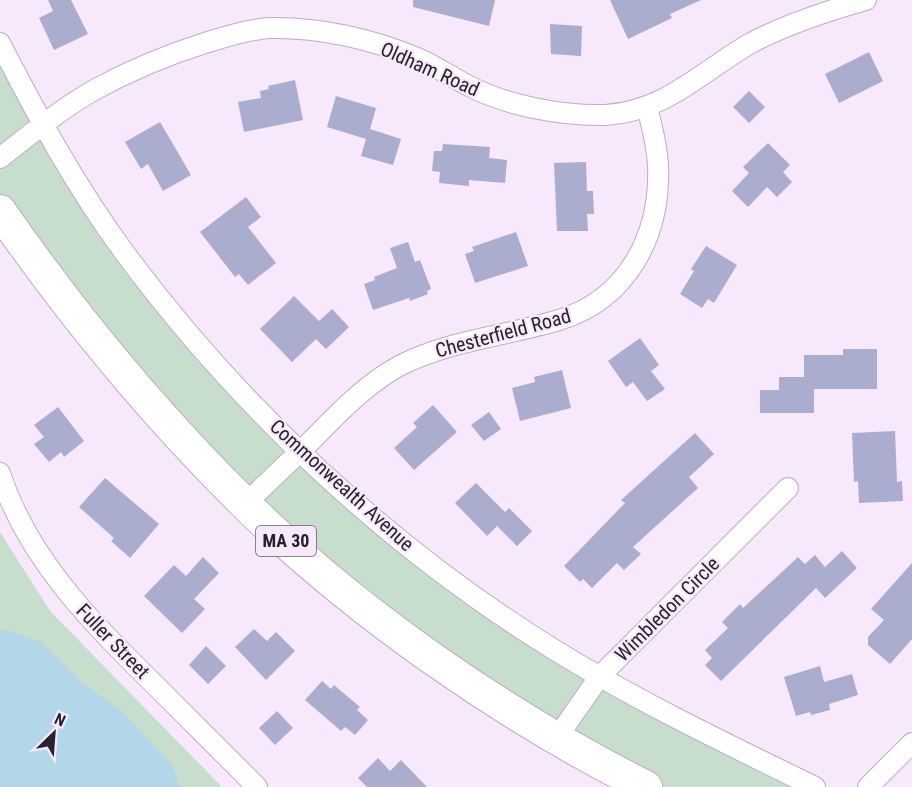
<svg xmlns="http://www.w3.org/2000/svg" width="912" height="787" viewBox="0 0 912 787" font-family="'Roboto Condensed',sans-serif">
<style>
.green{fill:#c8decd}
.water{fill:#b2d7e9}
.building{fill:#aaadcd}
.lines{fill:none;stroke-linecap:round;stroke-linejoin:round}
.street-casing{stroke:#beacc4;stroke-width:22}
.primary-casing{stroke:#beacc4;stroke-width:34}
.street{stroke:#fff;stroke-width:20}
.primary{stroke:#fff;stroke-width:32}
.labels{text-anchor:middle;stroke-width:4.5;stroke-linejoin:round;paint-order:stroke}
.shield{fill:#f7e8fc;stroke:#665d6a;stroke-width:1.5}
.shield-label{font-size:18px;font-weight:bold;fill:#28222b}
.street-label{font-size:20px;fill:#28222b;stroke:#f7e8fc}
</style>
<rect width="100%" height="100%" fill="#f7e8fc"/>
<path class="green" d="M 0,43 L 80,186 L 236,386 L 482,601 L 815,787 L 646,787 L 302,555 L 0,211 Z
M 0,532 L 50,611 L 222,787 L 0,787 Z"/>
<path class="water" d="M 0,629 L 14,632 L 42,643 L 83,684 L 119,709 L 170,762 L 181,787 L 0,787 Z"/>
<path class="building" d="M 48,0 L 71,0 L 88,34 L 54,50 L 39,18 L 53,11 Z
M 413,0 L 495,0 L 489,26 L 413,7 Z
M 610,0 L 701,0 L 670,14 L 672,18 L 628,39 Z
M 550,24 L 582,26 L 581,56 L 551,54 Z
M 869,52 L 883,81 L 839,103 L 825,74 Z
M 295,80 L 303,120 L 244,132 L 238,102 L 261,98 L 260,91 L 269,89 L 268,86 Z
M 749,91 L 765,107 L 749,123 L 733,107 Z
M 336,96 L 376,108 L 370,129 L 401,139 L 393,165 L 361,156 L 366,139 L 327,127 Z
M 160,122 L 191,175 L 163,191 L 148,164 L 141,169 L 125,142 Z
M 768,143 L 790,165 L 783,172 L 792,182 L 777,197 L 767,187 L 748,207 L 732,191 L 749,173 L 743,167 Z
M 443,144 L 490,147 L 489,158 L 507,160 L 505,183 L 469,180 L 469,186 L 439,183 L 440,172 L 432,171 L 434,151 L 442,151 Z
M 586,162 L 587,191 L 593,191 L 594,214 L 587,214 L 588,231 L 557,231 L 554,163 Z
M 246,197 L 261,217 L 248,227 L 276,263 L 248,285 L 239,274 L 235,277 L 200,232 Z
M 516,232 L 528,266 L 475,283 L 465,254 L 474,251 L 472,247 Z
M 408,242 L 415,262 L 420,260 L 431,289 L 427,291 L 428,294 L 410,301 L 409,298 L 373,310 L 364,284 L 375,280 L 374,277 L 397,268 L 390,248 Z
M 706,246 L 737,265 L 714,303 L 708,299 L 702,308 L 680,294 L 694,271 L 691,269 Z
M 294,296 L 319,321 L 332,309 L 349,327 L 326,349 L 316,339 L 292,362 L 260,329 Z
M 640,338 L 659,365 L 651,371 L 665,389 L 647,401 L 633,382 L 626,387 L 608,361 Z
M 843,349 L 877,349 L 877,389 L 814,389 L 814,413 L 760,413 L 760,390 L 779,390 L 779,377 L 804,377 L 804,355 L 843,355 Z
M 562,370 L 571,408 L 520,421 L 512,388 L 535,382 L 534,377 Z
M 433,405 L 457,432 L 414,470 L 394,448 L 417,427 L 413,423 Z
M 58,407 L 84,441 L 64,457 L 61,452 L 49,462 L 34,444 L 44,437 L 34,425 Z
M 489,412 L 501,429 L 484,441 L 471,425 Z
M 895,431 L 897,482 L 902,481 L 903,501 L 859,503 L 858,481 L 854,482 L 852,433 Z
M 695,433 L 714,454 L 689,477 L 698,488 L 633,547 L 641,554 L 624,570 L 617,563 L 592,588 L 583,579 L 580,582 L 564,566 L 625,503 L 621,500 Z
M 105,478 L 159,524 L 130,558 L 111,541 L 114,538 L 79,507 Z
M 476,483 L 505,512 L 509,508 L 532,531 L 517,546 L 497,526 L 487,536 L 455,503 Z
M 842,551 L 857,568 L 825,598 L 816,588 L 721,681 L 705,665 L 712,658 L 705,650 L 728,628 L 722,622 L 740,604 L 743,608 L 798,557 L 805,564 L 815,555 L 825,567 Z
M 203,557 L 219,573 L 194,599 L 205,609 L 182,633 L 144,596 L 174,565 L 186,576 Z
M 912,563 L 912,639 L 890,664 L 868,645 L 868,637 L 884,620 L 871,609 Z
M 254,629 L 267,641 L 276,632 L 295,651 L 266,680 L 235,647 Z
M 206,646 L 226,666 L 208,684 L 189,665 Z
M 820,666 L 824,682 L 852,674 L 858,695 L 829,704 L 830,710 L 811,715 L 810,712 L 796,716 L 784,677 Z
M 322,681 L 331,689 L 334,685 L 360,707 L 357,710 L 368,720 L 355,735 L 345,727 L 341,731 L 305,700 Z
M 277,711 L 293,728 L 275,745 L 259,728 Z
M 378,758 L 390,771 L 401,760 L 427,787 L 367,787 L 358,778 Z"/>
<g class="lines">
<g class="street-casing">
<path id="street" d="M 0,43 C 37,115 76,187 124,252 C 238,406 387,546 550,647 C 635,700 725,743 815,787
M 0,158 C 31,134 62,108 96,89 C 131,70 167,55 205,43 C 225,37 249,29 270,28 C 319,27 372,39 417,58 C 436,66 453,78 471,87 C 509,106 562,116 605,115 C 665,112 702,71 751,43 C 787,24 827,11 866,0
M 0,473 C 27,558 92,623 154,684 C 188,718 223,753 257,787
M 245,504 C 266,484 287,464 308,444 C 336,416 365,384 401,365 C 451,340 506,336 559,320 C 628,299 661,235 658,165 C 657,146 652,126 647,107
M 556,739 L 600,676 L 788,488
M 868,787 L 912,743"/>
</g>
<g class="primary-casing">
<path id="primary" d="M 0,211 C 72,315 154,414 244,503 C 357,614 505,716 646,787"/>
</g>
<use href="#street" class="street"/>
<use href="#primary" class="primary"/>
</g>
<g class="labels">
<rect class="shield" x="256" y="526" width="60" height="30" rx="4.5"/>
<g class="shield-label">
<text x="286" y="547">MA 30</text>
</g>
<g class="street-label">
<text transform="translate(430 69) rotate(24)" y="7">Oldham Road</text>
<text transform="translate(503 333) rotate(-15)" y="7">Chesterfield Road</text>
<text transform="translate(342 485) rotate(42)" y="7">Commonwealth Avenue</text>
<text transform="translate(667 609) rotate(-45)" y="7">Wimbledon Circle</text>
<text transform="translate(113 641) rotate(46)" y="7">Fuller Street</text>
</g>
</g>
<g transform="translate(54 733) rotate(25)" stroke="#f7e8fc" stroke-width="4.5" paint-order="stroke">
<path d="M0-4.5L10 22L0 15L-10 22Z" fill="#28222b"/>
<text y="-9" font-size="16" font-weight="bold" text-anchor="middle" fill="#28222b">N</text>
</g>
</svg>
